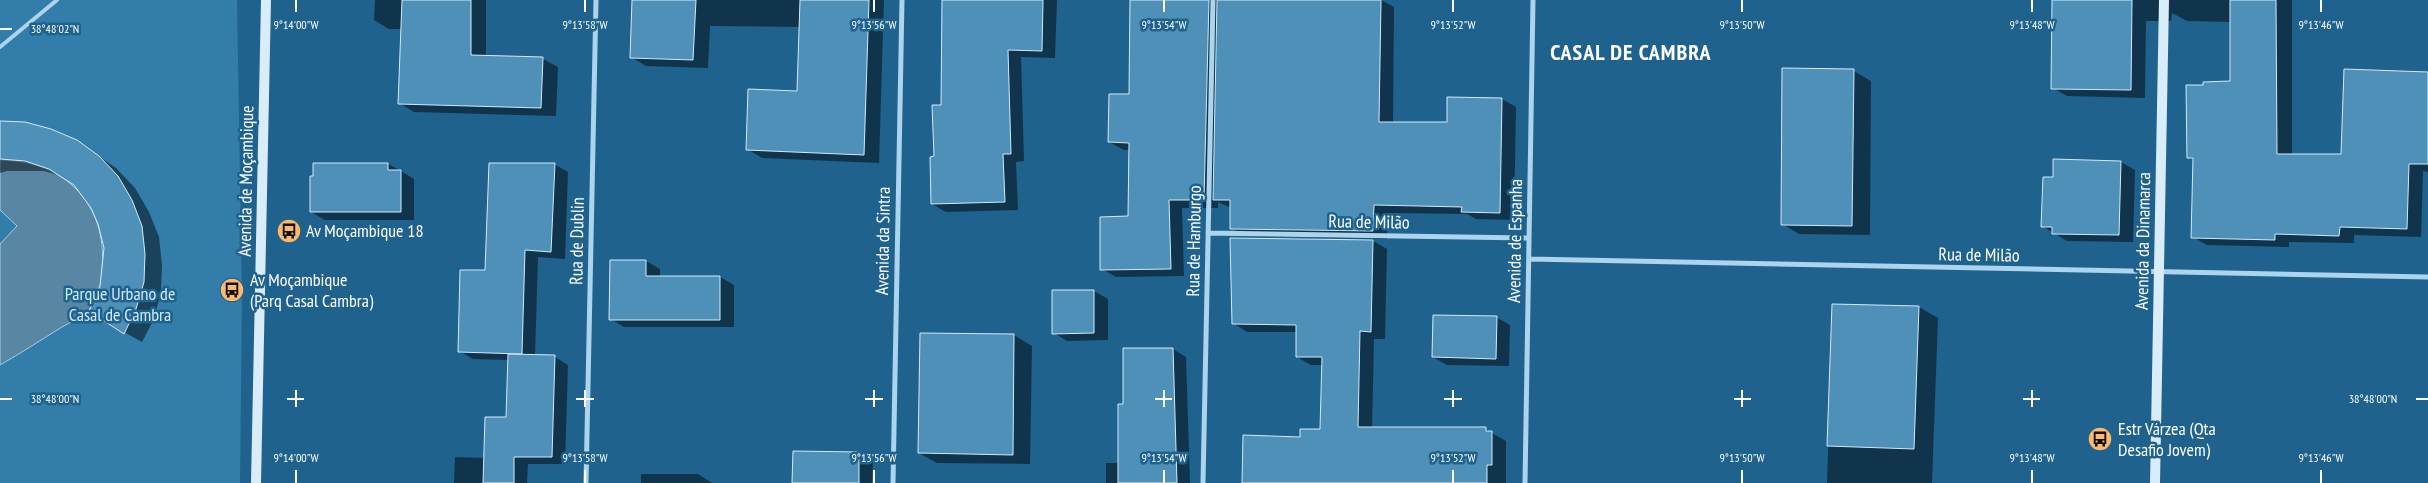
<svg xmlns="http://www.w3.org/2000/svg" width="2428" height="483" viewBox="0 0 2428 483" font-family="'PT Sans Narrow',sans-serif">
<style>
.green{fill:#327daa}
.water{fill:#5886a3;stroke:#a0d1ee}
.shadow{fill:#0007}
.building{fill:#4f90b8;stroke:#d2eaf9}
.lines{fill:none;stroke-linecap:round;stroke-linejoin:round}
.lane{stroke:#acd4ec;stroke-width:4}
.street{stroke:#acd4ec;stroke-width:5}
.secondary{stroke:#d8ecf9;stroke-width:10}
.ticks{fill:none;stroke:#fff;stroke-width:2}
.labels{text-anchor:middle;stroke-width:5;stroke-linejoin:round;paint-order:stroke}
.street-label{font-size:18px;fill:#fff;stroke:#1f628d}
.poi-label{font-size:18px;fill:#fff;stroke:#1f628d;text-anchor:start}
.park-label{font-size:18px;fill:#d2eaf9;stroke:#1f628d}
.district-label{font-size:22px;font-weight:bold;letter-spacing:1px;fill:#fff;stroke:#1f628d}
.ticks-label{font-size:12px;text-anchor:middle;fill:#fff;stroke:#1f628d;stroke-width:5;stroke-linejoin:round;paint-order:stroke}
</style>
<rect width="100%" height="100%" fill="#1f628d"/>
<path class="green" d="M 0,0 L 237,0 L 242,299 L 240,483 L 0,483 Z"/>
<path class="water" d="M 0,160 C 64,160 108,204 102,269 C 101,282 99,301 88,311 C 81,318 70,322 62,327 C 41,340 21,353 0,365 L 0,244 L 17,226 L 0,210 Z"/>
<path class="shadow" d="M 375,0 L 486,0 L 486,57 L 543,59 L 558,67 L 556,116 L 414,112 L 399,103 L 402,29 L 389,29 L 374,20 Z
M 633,0 L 884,0 L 879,163 L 762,158 L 747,149 L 799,92 L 800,27 L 710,26 L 708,68 L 646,66 L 631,57 Z
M 944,0 L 1057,0 L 1055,58 L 1021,57 L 1024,161 L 1016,162 L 1018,210 L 946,212 L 932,204 L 942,106 Z
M 1132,0 L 1381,0 L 1394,7 L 1393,123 L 1448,123 L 1502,99 L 1516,107 L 1514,220 L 1476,219 L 1467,214 L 1388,213 L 1387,239 L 1246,236 L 1231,228 L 1231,208 L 1218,202 L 1218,208 L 1182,208 L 1184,276 L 1116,277 L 1102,269 L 1129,218 L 1130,150 L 1124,150 L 1109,142 L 1130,95 Z
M 2053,0 L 2292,0 L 2292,155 L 2343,156 L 2428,73 L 2428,172 L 2423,171 L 2421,237 L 2354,235 L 2354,243 L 2289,242 L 2289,247 L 2207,245 L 2193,237 L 2194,160 L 2188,157 L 2204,87 L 2231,82 L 2231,22 L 2187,21 L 2172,13 L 2171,21 L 2146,21 L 2145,98 L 2067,96 L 2053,88 Z
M 1854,71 L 1871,81 L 1870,235 L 1799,234 L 1782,224 Z
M 0,123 L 76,141 L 116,168 L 135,188 L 149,212 L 159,237 L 162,265 L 161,292 L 154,319 L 142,342 L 124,332 L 102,286 L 105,248 L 100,223 L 92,208 L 75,184 L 65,177 L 44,171 L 7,171 L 0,173 Z
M 2121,162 L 2135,170 L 2133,242 L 2067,241 L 2042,226 L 2054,178 Z
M 314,164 L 388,164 L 401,171 L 414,179 L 414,220 L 325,220 L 311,212 Z
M 554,164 L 568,172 L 565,259 L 538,257 L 535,356 L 555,357 L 568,365 L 565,464 L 528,464 L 527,483 L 454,483 L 455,457 L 485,458 L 507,419 L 509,360 L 473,359 L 459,351 L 486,272 Z
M 1373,241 L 1387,249 L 1385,339 L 1374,339 L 1372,429 L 1485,429 L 1506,441 L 1506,483 L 1243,483 L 1302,438 L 1321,431 L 1323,365 L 1311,365 L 1297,357 L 1297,332 L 1247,332 L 1233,323 Z
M 646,261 L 660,269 L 660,277 L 720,277 L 734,285 L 734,327 L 624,327 L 611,319 Z
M 1094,291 L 1108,299 L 1108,340 L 1067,341 L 1054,333 Z
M 1833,306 L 1919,307 L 1938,318 L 1932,483 L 1827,483 Z
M 1496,317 L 1510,325 L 1509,366 L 1447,365 L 1433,357 Z
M 921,334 L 1014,335 L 1032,346 L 1030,464 L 937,463 L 919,453 Z
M 1173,349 L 1186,357 L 1190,483 L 1106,483 L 1106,463 L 1119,463 L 1124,405 Z
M 859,453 L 873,461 L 872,483 L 794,483 Z
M 641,474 L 698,474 L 712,483 L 641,483 Z"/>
<path class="building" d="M 402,0 L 471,0 L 471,55 L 543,57 L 541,108 L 398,104 Z
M 632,0 L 696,0 L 693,60 L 630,58 Z
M 800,0 L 869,0 L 864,155 L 746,150 L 748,89 L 797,91 Z
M 942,0 L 1043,0 L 1042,51 L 1008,50 L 1011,154 L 1003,154 L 1005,202 L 931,204 L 930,157 L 934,156 L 932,105 L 941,105 Z
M 1130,0 L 1209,0 L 1204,200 L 1169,200 L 1171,269 L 1100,270 L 1100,217 L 1128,216 L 1129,143 L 1108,142 L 1109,94 L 1129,94 Z
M 1217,0 L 1381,0 L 1379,122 L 1447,122 L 1447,97 L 1502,98 L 1500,213 L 1461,212 L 1462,207 L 1374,205 L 1373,231 L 1230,229 L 1230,200 L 1213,200 Z
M 2052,0 L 2132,0 L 2131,90 L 2051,89 Z
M 2230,0 L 2276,0 L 2277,154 L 2341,154 L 2344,69 L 2428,72 L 2428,164 L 2409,164 L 2407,229 L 2340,227 L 2339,236 L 2275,234 L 2275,240 L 2191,238 L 2193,158 L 2187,158 L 2186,85 L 2203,85 L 2203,82 L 2230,81 Z
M 1782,68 L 1854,69 L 1852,226 L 1781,225 Z
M 0,121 L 25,122 L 51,129 L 77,140 L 99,156 L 118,176 L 132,200 L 142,226 L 145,254 L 144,282 L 136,309 L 124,334 L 89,311 L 100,286 L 104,248 L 98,224 L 91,208 L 74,185 L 49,169 L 25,161 L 0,159 Z
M 2053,159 L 2121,161 L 2119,235 L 2052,234 L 2052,227 L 2041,227 L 2043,177 L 2053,177 Z
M 313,163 L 388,163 L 388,170 L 401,170 L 401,212 L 310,212 L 310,176 L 313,176 Z
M 489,163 L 555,163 L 551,252 L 525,250 L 522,354 L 458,352 L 460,270 L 485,270 Z
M 1230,238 L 1373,240 L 1371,332 L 1360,331 L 1358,427 L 1486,427 L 1486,431 L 1492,431 L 1492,465 L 1487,465 L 1487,483 L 1242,483 L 1243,435 L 1300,437 L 1300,429 L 1320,429 L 1322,357 L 1296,357 L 1296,325 L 1232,324 Z
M 610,260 L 646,260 L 646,276 L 720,276 L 720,320 L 609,320 Z
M 1052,290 L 1094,290 L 1094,333 L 1052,334 Z
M 1832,304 L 1919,306 L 1914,449 L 1827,446 Z
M 1433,315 L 1497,316 L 1496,359 L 1432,357 Z
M 920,333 L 1014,334 L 1013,455 L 918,453 Z
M 1123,348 L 1173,348 L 1177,483 L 1118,483 L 1118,404 L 1123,404 Z
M 508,354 L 555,355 L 552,457 L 514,457 L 514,483 L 483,483 L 485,417 L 506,417 Z
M 793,451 L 859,452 L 859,483 L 792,483 Z"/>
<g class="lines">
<path class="lane" d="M 0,47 L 57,0"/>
<path class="street" d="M 1208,233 L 1529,238
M 1529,259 L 2428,277
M 586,483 L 596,0
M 893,483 L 902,0
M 1203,483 L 1213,0
M 1525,483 L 1533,0"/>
<path class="secondary" d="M 256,483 L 266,0
M 2155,483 L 2164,0"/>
</g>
<path class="ticks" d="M 296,0 L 296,12M 585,0 L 585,12M 874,0 L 874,12M 1164,0 L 1164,12M 1453,0 L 1453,12M 1742,0 L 1742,12M 2032,0 L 2032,12M 2321,0 L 2321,12M 0,29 L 12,29M 296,390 L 296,407M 585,390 L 585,407M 874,390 L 874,407M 1164,390 L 1164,407M 1453,390 L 1453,407M 1742,390 L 1742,407M 2032,390 L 2032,407M 0,399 L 12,399M 287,399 L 304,399M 576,399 L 594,399M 865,399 L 883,399M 1155,399 L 1172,399M 1444,399 L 1462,399M 1734,399 L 1751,399M 2023,399 L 2040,399M 2416,399 L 2428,399M 296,470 L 296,483M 585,470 L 585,483M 874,470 L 874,483M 1164,470 L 1164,483M 1453,470 L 1453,483M 1742,470 L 1742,483M 2032,470 L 2032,483M 2321,470 L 2321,483"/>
<defs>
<g id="bus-disc" transform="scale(1.25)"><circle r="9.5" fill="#fab96c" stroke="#1f628d"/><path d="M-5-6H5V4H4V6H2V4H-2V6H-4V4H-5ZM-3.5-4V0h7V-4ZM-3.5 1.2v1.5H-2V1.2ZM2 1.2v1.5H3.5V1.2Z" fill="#111"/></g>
</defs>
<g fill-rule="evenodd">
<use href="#bus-disc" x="289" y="231"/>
<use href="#bus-disc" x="232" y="290"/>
<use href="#bus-disc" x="2100" y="439"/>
</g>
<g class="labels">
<g class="street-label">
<text transform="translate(246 181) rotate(-89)" y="6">Avenida de Moçambique</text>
<text transform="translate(1369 222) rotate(1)" y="6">Rua de Milão</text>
<text transform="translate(577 241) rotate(-89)" y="6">Rua de Dublin</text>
<text transform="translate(883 241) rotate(-89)" y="6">Avenida da Sintra</text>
<text transform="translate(1194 241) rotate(-89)" y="6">Rua de Hamburgo</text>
<text transform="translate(1515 241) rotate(-89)" y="6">Avenida de Espanha</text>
<text transform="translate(2143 241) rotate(-89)" y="6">Avenida da Dinamarca</text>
<text transform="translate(1979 255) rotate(1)" y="6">Rua de Milão</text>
</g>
<g class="poi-label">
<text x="306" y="237">Av Moçambique 18</text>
<text x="250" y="286">Av Moçambique<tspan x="250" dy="21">(Parq Casal Cambra)</tspan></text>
<text x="2118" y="435">Estr Várzea (Qta<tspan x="2118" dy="21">Desafio Jovem)</tspan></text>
</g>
<g class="park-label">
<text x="120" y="300">Parque Urbano de<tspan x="120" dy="21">Casal de Cambra</tspan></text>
</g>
<g class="district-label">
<text x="1631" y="60">CASAL DE CAMBRA</text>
</g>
</g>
<g class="ticks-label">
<text x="296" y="29">9°14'00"W</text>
<text x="585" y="29">9°13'58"W</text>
<text x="874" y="29">9°13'56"W</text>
<text x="1164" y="29">9°13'54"W</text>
<text x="1453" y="29">9°13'52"W</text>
<text x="1742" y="29">9°13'50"W</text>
<text x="2032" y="29">9°13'48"W</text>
<text x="2321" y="29">9°13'46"W</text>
<text x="55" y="33">38°48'02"N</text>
<text x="55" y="403">38°48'00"N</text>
<text x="2373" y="403">38°48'00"N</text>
<text x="296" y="462">9°14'00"W</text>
<text x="585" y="462">9°13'58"W</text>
<text x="874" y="462">9°13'56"W</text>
<text x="1164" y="462">9°13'54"W</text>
<text x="1453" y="462">9°13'52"W</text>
<text x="1742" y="462">9°13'50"W</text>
<text x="2032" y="462">9°13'48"W</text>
<text x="2321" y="462">9°13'46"W</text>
</g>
</svg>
